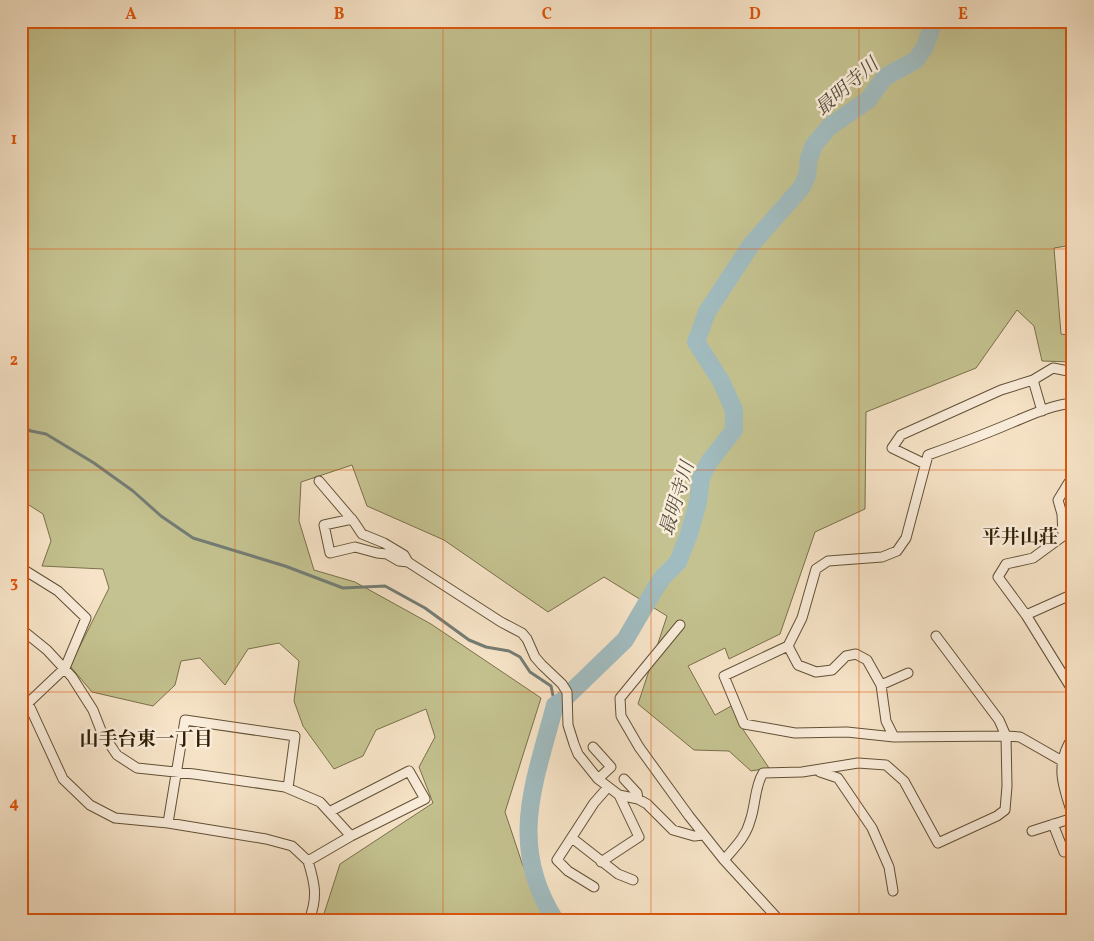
<svg xmlns="http://www.w3.org/2000/svg" width="1094" height="941" viewBox="0 0 1094 941" font-family="Vollkorn,'Noto Serif JP',serif">
<style>
.green{fill:#c4c290;stroke:#7a704a}
.lines{fill:none;stroke-linecap:round;stroke-linejoin:round}
.stream{stroke:#747d75;stroke-width:3}
.river{stroke:#a1bcc0;stroke-width:18}
.minor-casing{stroke:#625035;stroke-width:11}
.minor{stroke:#faeddb;stroke-width:9}
.grid{fill:none;stroke:#df560c;stroke-width:1;stroke-opacity:0.55}
.labels{text-anchor:middle;stroke-width:5;stroke-linejoin:round;paint-order:stroke}
.water-label{font-size:19px;font-style:italic;fill:#524d3c;stroke:#faeddb}
.neighbourhood-label{font-size:19px;font-weight:bold;fill:#301e04;stroke:#faeddb}
.neatline{fill:none;stroke:#df560c;stroke-width:2}
.grid-label{font-size:16px;text-anchor:middle;font-weight:bold;fill:#df560c}
</style>
<rect width="100%" height="100%" fill="#f7e4c8"/>
<filter id="stains"><feTurbulence type="fractalNoise" baseFrequency=".004" numOctaves="4"/><feColorMatrix values="0 0 0 0 .2 0 0 0 0 .09 0 0 0 0 .02 0 0 0 .5 -.17"/></filter>
<radialGradient id="worn" r=".72"><stop offset=".6" stop-color="#630" stop-opacity="0"/><stop offset="1" stop-color="#630" stop-opacity=".3"/></radialGradient>
<path class="green" d="M 21,21 L 1073,21 L 1073,245 L 1054,248 L 1061,334 L 1073,336 L 1073,362 L 1042,361 L 1034,326 L 1017,310 L 976,368 L 866,412 L 865,509 L 815,532 L 780,634 L 729,659 L 725,648 L 688,666 L 715,715 L 733,705 L 744,731 L 769,768 L 751,771 L 729,751 L 694,750 L 638,704 L 667,616 L 604,577 L 548,612 L 444,540 L 367,506 L 352,465 L 301,482 L 299,521 L 314,570 L 355,582 L 431,624 L 541,698 L 505,812 L 522,863 L 549,920 L 322,920 L 340,864 L 433,803 L 419,767 L 435,737 L 426,709 L 376,730 L 363,756 L 334,769 L 303,726 L 294,701 L 299,661 L 279,643 L 248,649 L 225,685 L 200,658 L 181,661 L 175,685 L 153,706 L 92,692 L 70,666 L 109,588 L 103,569 L 42,566 L 51,541 L 43,514 L 21,500 Z"/>
<g class="lines">
<path class="stream" d="M 21,427 L 31,431 L 46,434 L 94,463 L 133,491 L 161,516 L 193,538 L 285,566 L 343,588 L 385,586 L 425,608 L 469,640 L 486,647 L 509,651 L 520,657 L 530,672 L 551,686 L 555,705"/>
<path class="river" d="M 555,920 C 507,844 535,782 555,705 L 562,701 L 625,640 L 656,587 L 663,577 L 678,562 L 689,534 L 698,502 L 701,478 L 709,462 L 734,430 L 734,410 L 721,381 L 696,342 L 707,312 L 751,245 L 802,187 L 807,176 L 809,158 L 814,145 L 829,127 L 868,100 L 885,77 L 916,60 L 925,47 L 934,21"/>
<g class="minor-casing">
<path id="minor" d="M 1033,380 L 1042,411
M 925,464 L 892,448 L 901,435 L 1001,390 L 1033,380 L 1053,368 L 1073,372
M 319,481 L 354,522 L 362,534 L 384,543 L 404,555 L 408,562 L 501,622 L 522,633 L 527,639 L 535,657 L 542,665 L 562,684 L 567,692 L 568,725 L 574,744 L 578,754 L 598,779 L 619,795 L 638,799 L 647,804 L 673,830 L 694,836 L 704,835
M 1073,481 L 1069,482 L 1058,500 L 1062,514 L 1063,536 L 1033,558 L 1006,564 L 998,577 L 1026,615 L 1073,691
M 352,519 L 324,525 L 330,553 L 355,547 L 377,553 L 387,554 L 399,561 L 408,562
M 21,568 L 58,591 L 86,618 L 65,668 L 28,703 L 21,697
M 1026,615 L 1073,594
M 680,625 L 620,698 L 621,716 L 639,747 L 689,816 L 724,860 L 779,920
M 21,629 L 47,650 L 72,677 L 93,710 L 102,733 L 117,755 L 137,768 L 194,774 L 285,787 L 320,802 L 351,836 L 425,799 L 409,771 L 329,812
M 936,636 L 999,720 L 1006,736 L 894,737 L 847,732 L 795,733 L 744,724 L 724,676 L 788,646 L 802,618 L 816,569 L 828,561 L 882,557 L 897,551 L 906,538 L 928,455 C 956,445 983,435 1011,423 C 1031,415 1051,405 1073,403
M 788,646 L 798,665 L 816,672 L 832,670 L 846,656 L 856,654 L 867,660 L 881,685 L 886,721 L 894,737
M 881,685 L 908,673
M 28,703 L 63,779 L 90,805 L 115,818 L 168,823 L 266,839 L 292,846 L 308,861 L 351,836
M 1073,737 C 1054,764 1063,787 1073,816
M 593,747 L 611,767 L 598,779
M 820,772 L 838,778 L 872,828 L 889,867 L 893,891
M 624,779 L 637,793 L 638,799
M 168,823 L 185,720 L 295,736 L 288,788
M 1053,824 L 1064,852
M 1032,831 L 1073,818
M 572,838 L 618,874 L 633,880
M 724,860 C 734,848 746,837 750,821 C 756,805 754,788 763,773 L 802,772 L 858,763 L 886,765 L 904,781 L 938,843 L 997,816 L 1005,810 L 1007,786 L 1006,736 L 1020,737 L 1062,761
M 308,861 C 315,884 318,897 309,920
M 601,862 L 639,837 L 619,795
M 594,887 L 568,871 L 557,860 L 594,803 L 608,787"/>
</g>
<use href="#minor" class="minor"/>
</g>
<path class="grid" d="M 235,21 L 235,920M 443,21 L 443,920M 651,21 L 651,920M 859,21 L 859,920M 21,249 L 1073,249M 21,470 L 1073,470M 21,692 L 1073,692"/>
<g class="labels">
<g class="water-label">
<text transform="translate(846 86) rotate(-41)" y="7">最明寺川</text>
<text transform="translate(676 498) rotate(-73)" y="7">最明寺川</text>
</g>
<g class="neighbourhood-label">
<text x="1020" y="543">平井山荘</text>
<text x="146" y="745">山手台東一丁目</text>
</g>
</g>
<rect width="1094" height="941" fill="none" stroke="#f7e4c8" stroke-width="55"/>
<rect x="28" y="28" width="1038" height="886" class="neatline"/>
<g class="grid-label">
<text x="131" y="19">A</text>
<text x="339" y="19">B</text>
<text x="547" y="19">C</text>
<text x="755" y="19">D</text>
<text x="963" y="19">E</text>
<text x="14" y="144">1</text>
<text x="14" y="365">2</text>
<text x="14" y="587">3</text>
<text x="14" y="808">4</text>
</g>
<rect width="100%" height="100%" filter="url(#stains)"/>
<rect width="100%" height="100%" fill="url(#worn)"/>
</svg>
